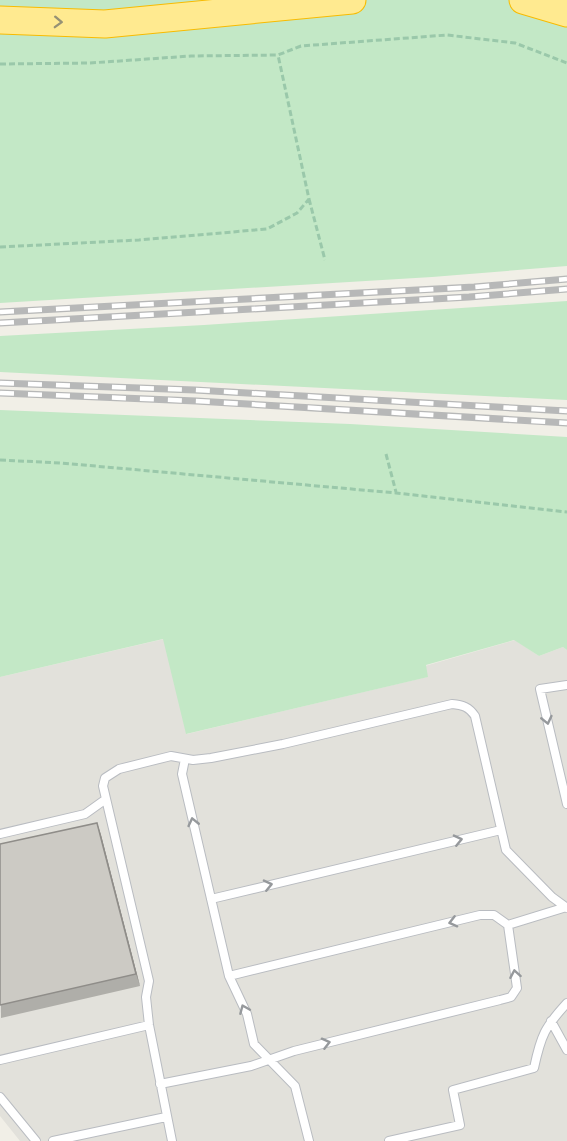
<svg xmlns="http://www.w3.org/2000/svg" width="567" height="1141" viewBox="0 0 567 1141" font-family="'Archivo Narrow',sans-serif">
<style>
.industrial{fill:#e2e1db}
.green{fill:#c3e8c6}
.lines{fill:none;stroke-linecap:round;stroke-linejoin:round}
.lane-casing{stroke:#b9bcc1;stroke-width:10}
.highway-casing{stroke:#f8bb00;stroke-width:29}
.path{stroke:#9ac8aa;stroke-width:3;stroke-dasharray:6 3;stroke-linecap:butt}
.lane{stroke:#fff;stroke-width:8}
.highway{stroke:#ffea90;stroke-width:27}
.rail-casing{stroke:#b7b8b8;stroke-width:7}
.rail{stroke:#fff;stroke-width:4.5;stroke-dasharray:14;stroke-linecap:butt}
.wall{fill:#afaea9}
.shaded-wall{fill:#8f8d89}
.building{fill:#cccac4;stroke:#8f8d89;stroke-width:1.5}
.oneway{stroke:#969275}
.oneway2{stroke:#96999c}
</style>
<rect width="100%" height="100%" fill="#f1efe7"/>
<path class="industrial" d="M 164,639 L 187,734 L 427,677 L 425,666 L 515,640 L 539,656 L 563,647 L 567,650 L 567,1141 L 20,1141 L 0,1116 L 0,677 Z"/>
<path class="green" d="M 0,0 L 567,0 L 567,266 L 432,277 L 0,303 Z
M 567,301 L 567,400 L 0,372 L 0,336 L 204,325 Z
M 0,410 L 350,424 L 567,437 L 567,650 L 563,647 L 539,656 L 514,640 L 426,665 L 428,677 L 186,734 L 163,639 L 0,677 Z"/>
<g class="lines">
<g class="lane-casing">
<path id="lane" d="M 567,685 L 540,689 L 567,804
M 185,759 L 182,774 L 229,976 L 247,1014 L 254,1044 L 295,1086 L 309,1141
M 0,834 L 85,814 L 106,799
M 211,899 L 501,830
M 508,925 L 566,907
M 551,1021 L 567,1050
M 0,1060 L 149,1025
M 160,1084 L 251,1066 L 294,1051 L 500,1000 L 511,997 L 517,988 L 508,925 L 494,915 L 480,915 L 229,976
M 0,1097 L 36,1141
M 53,1141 L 166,1117
M 172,1141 L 149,1025 L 146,997 L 149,981 L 103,786 L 105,778 L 119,769 L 171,756 L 193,760 L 211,758 L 283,744 L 452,704 C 463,705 469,707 475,716 L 506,850 L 552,897 L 567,908
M 389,1141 L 460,1125 L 453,1090 L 534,1068 C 541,1035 545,1027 567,1003"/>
</g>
<g class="highway-casing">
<path id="highway" d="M 523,0 L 567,13
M 0,20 L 105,24 L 352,0"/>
</g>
<path class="path" d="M 0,64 L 90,63 L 191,56 L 278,55 L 301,46 L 447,35 L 515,43 L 567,63
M 309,199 L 325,260
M 0,247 L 139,240 L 267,229 L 297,213 L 309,199 L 278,55
M 386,454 L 396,492
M 0,460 L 61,463 L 396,493 L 567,512"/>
<use href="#lane" class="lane"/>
<use href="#highway" class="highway"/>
<g class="rail-casing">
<path id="rail" d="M 0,312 L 474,287 L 567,279
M 0,323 L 469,297 L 567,289
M 0,383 L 195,390 L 567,411
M 0,393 L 196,401 L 567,423"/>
</g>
<use href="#rail" class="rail"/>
</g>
<path class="wall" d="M 97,823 L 101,835 L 140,986 L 1,1018 L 0,844 Z"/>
<path class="shaded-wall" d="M 97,823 L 101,835 L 140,986 L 136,974 Z"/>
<path class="building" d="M 97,823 L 136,974 L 0,1005 L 0,844 Z"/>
<defs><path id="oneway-chevron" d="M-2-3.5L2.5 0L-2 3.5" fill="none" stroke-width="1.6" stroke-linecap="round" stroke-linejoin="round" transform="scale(1.5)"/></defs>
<use class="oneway" href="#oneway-chevron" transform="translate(58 22) rotate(2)"/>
<g class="oneway2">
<use href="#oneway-chevron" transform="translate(547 720) rotate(77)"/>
<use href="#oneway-chevron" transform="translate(193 822) rotate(-103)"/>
<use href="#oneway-chevron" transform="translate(458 840) rotate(-13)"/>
<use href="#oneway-chevron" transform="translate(268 885) rotate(-13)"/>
<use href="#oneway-chevron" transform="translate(453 922) rotate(166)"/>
<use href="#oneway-chevron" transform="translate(515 974) rotate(-100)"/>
<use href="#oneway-chevron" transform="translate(244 1009) rotate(-113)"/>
<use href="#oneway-chevron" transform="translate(326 1043) rotate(-14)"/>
</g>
</svg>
